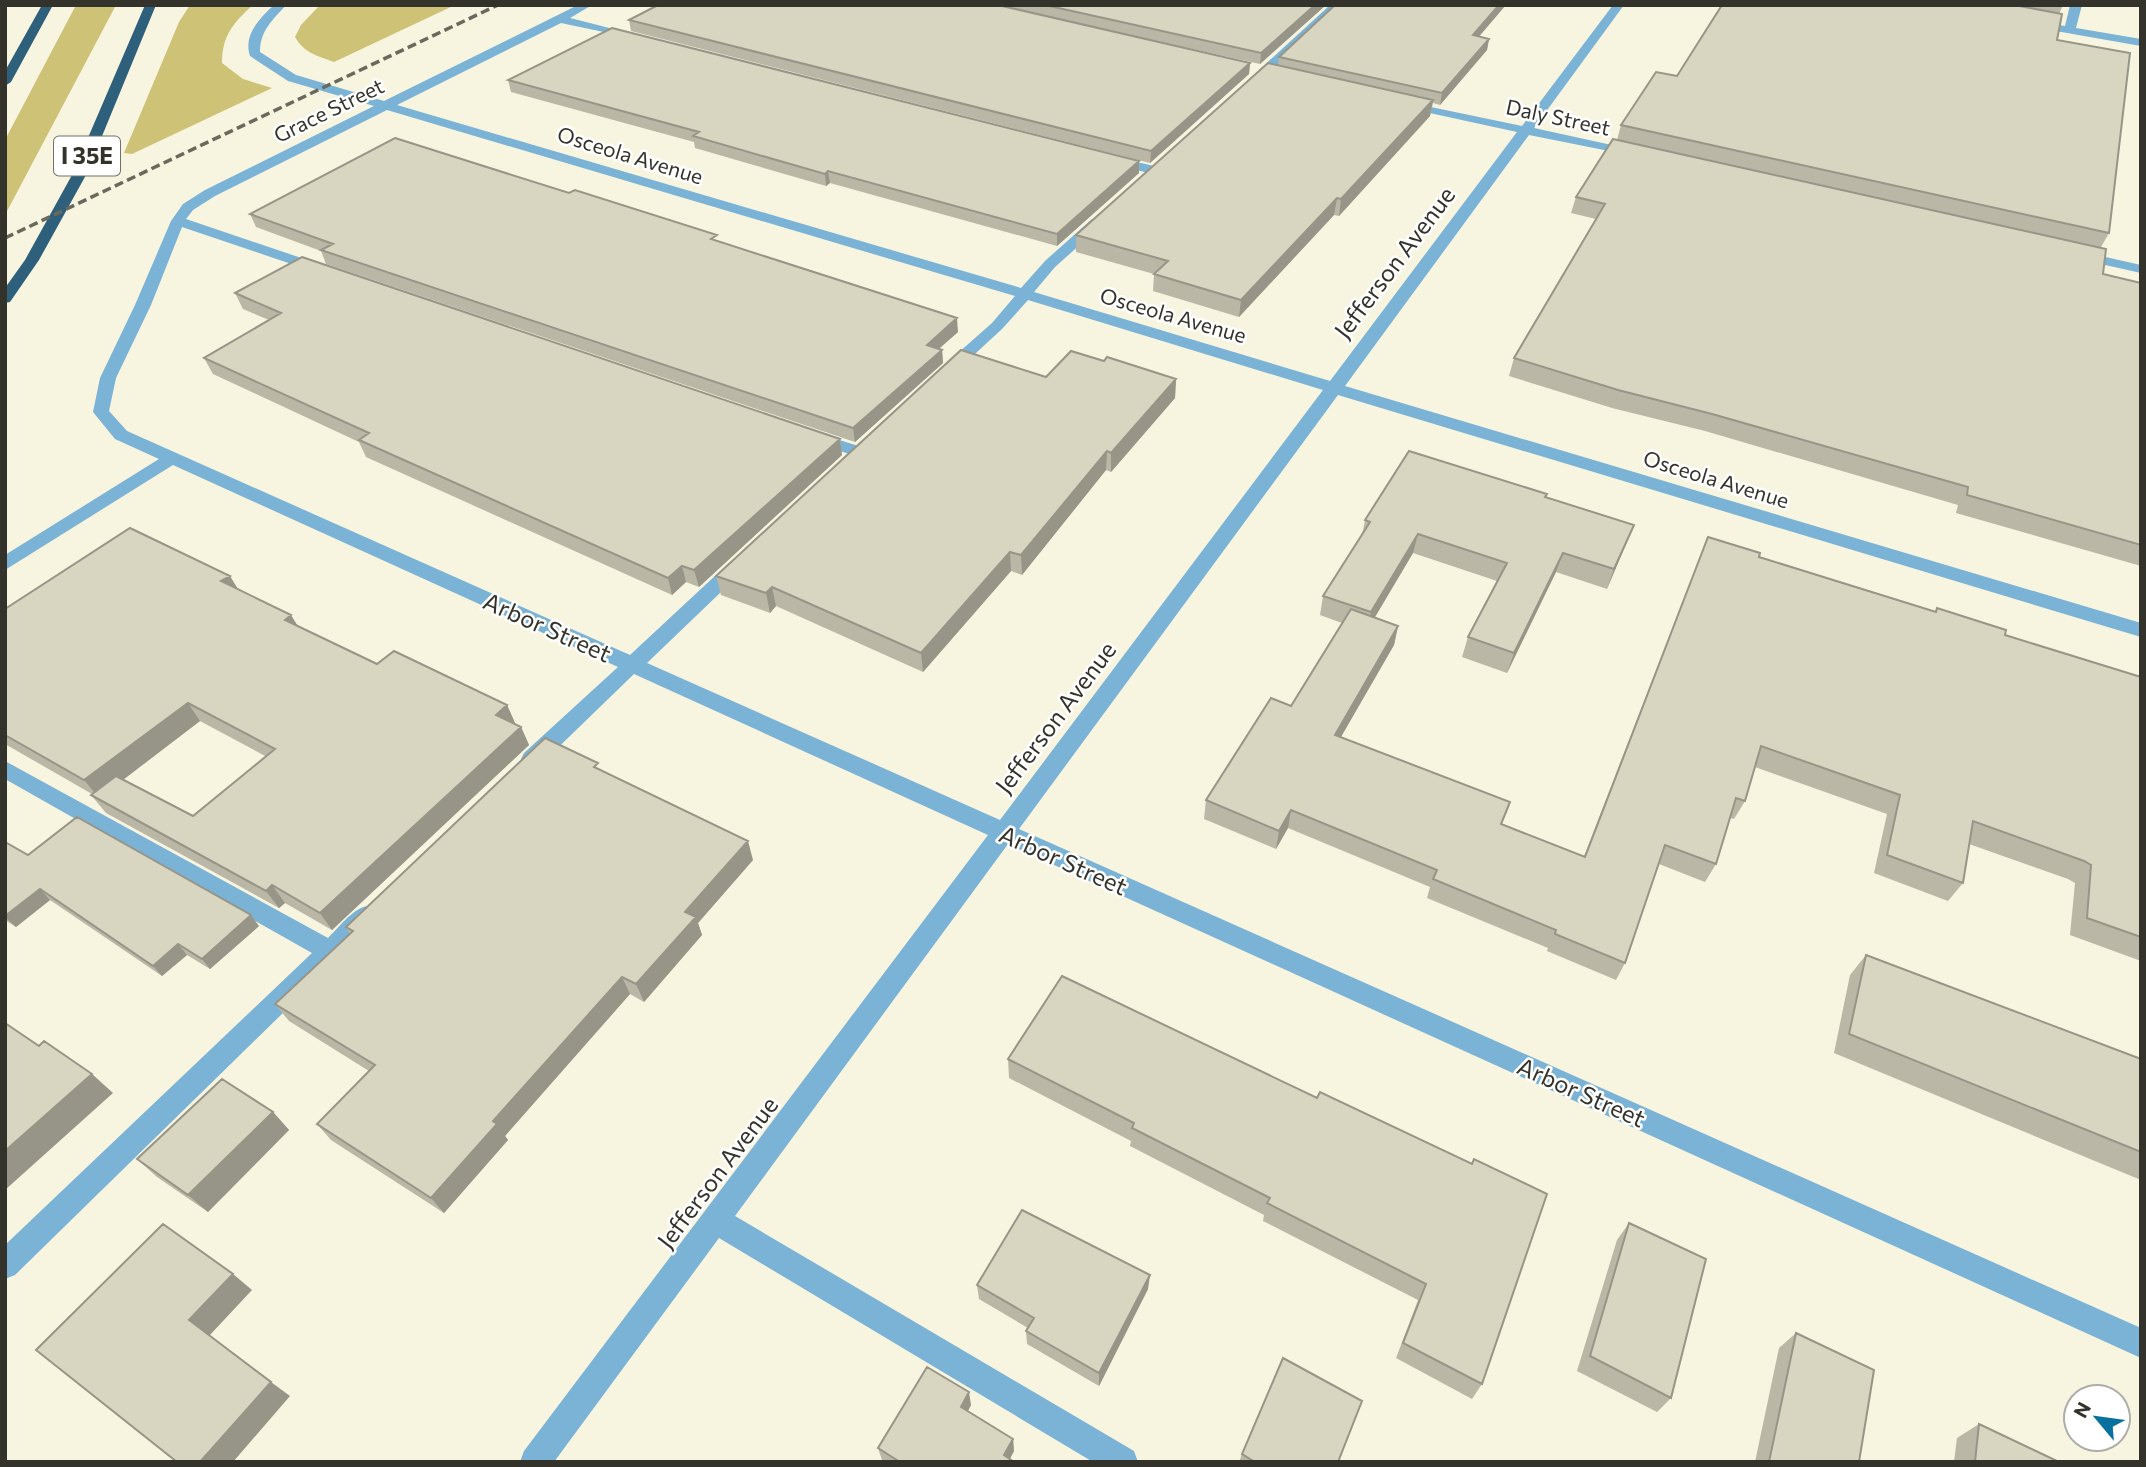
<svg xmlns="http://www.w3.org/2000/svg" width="2146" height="1467" viewBox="0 0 2146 1467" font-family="Commissioner,sans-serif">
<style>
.green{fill:#cdc275}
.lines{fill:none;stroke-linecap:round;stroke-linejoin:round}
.minor{fill:#7ab3d5;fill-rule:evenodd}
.highway{fill:#2f607b;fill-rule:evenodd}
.rail{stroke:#6a695d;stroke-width:3.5;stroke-dasharray:9 4.5;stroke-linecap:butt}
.wall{fill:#bab7a6;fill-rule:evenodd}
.shaded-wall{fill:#979587}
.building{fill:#d8d5c1;stroke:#979587;stroke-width:2}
.labels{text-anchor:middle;stroke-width:5;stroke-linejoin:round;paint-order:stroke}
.far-street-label{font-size:21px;fill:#34332b;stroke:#fff}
.shield{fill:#fff;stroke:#71706b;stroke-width:2}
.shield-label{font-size:23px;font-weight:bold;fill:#34332b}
.street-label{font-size:24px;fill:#34332b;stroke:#fff}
</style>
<rect width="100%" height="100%" fill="#f7f4df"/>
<path class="green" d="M 76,5 L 116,5 L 5,215 L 5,140 Z
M 190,5 L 253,5 C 233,23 222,36 222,63 L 243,79 L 272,88 L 132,154 L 124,153 L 179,22 Z
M 320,5 L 455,5 L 334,62 C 318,56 304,53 295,37 L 301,25 Z"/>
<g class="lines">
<path class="minor" d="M 274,5 L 286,5 C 273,20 260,30 260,52 L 296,75 L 384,101 L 578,5 L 592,5 L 570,18 L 637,35 L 637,39 L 561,23 L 397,105 L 1021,288 L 1045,261 L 1092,219 L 1102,219 L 1102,225 L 1055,267 L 1034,292 L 1330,381 L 1517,132 L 1402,107 L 1402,101 L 1522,126 L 1613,5 L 1624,5 L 1534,128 L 1639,151 L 1639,157 L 1529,135 L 1345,386 L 2141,623 L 2141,637 L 1338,395 L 1019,829 L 2141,1328 L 2141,1358 L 1008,844 L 735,1216 L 1134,1451 L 1138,1462 L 1093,1462 L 719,1238 L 554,1462 L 520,1462 L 524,1451 L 988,835 L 634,674 L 540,765 L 532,767 L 524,765 L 521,759 L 524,753 L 618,667 L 173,465 L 5,570 L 5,555 L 159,459 L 115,439 L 93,412 L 100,378 L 135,305 L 171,221 L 183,204 L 205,190 L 374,106 L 288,81 L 250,56 C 243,35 260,18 274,5 ZM 387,110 L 1015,296 L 992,323 L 940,369 L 938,372 L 940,375 L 952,375 L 1002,329 L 1028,300 L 1323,390 L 1000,820 L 647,663 L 745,569 L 747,565 L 745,561 L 731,561 L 630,655 L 127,431 L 109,411 L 116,378 L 151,305 L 182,227 L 318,273 L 323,274 L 330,270 L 328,267 L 186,219 L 193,210 L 215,196 Z
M 1330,5 L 1342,5 L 1255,87 L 1247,87 L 1247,81 Z
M 2070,5 L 2082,5 L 2076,28 L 2141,39 L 2141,46 L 2033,27 L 2027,24 L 2033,21 L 2065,26 Z
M 1112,156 L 1158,167 L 1160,170 L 1153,174 L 1107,163 L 1105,160 Z
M 2079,251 L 2141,265 L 2141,273 L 2074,258 L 2072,255 Z
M 814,432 L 865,448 L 868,452 L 859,457 L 808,441 L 806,437 L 808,433 Z
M 5,761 L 328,938 C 341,926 358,900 377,907 L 381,914 L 377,921 L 15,1275 L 5,1279 L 5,1245 L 312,953 L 5,779 Z"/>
<path class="highway" d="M 42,5 L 53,5 L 11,82 L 5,86 L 5,71 Z
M 145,5 L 156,5 L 86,175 L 39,260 L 10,302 L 5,303 L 5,288 L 25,260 L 72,175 Z"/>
<path class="rail" d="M 5,238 L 498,5"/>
</g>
<path class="wall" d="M 658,5 L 1326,5 L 1260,64 L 1044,16 L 1250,63 L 1249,74 L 1150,163 L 631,31 L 629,20 Z
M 1722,5 L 2063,5 L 2059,14 L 2057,40 L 2109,233 L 2101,247 L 2103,274 L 2141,283 L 2141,566 L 1956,513 L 1958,505 L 1705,431 L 1612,408 L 1509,376 L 1514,358 L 1596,219 L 1571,213 L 1576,197 L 1617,140 L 1621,125 L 1677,76 Z
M 1479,37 L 1489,39 L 1487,50 L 1440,105 L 1433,103 L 1430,116 L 1339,216 L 1334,215 L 1239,317 L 1153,291 L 1154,274 L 1076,252 L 1076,235 L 1278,65 L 1279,57 Z
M 508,80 L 1139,173 L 1057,246 L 830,183 L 826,186 L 695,148 L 694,142 L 511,92 Z
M 250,214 L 718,241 L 958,332 L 939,349 L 942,350 L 943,363 L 855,442 L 326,264 L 321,251 L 256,227 Z
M 235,293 L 840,439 L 842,455 L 699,587 L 686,582 L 672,595 L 366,457 L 359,442 L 213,374 L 204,358 L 269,320 L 243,309 Z
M 1104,361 L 1176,379 L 1175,398 L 1111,472 L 1106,470 L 1022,575 L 1011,571 L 923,672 L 776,606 L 770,613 L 721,595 L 716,576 L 1046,377 Z
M 1547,494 L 1546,497 L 1634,525 L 1607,589 L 1556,572 L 1507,673 L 1462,657 L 1468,637 L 1497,581 L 1413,553 L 1375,617 L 1398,626 L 1394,645 L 1341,737 L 1502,824 L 1584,856 L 1708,537 L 1759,557 L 1935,612 L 1937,608 L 2005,635 L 2141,677 L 2141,961 L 2070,935 L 2075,883 L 2068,879 L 1969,844 L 1963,883 L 1948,901 L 1874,873 L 1887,814 L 1755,767 L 1745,801 L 1734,819 L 1730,818 L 1716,864 L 1705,882 L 1659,864 L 1625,963 L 1616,980 L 1547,951 L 1548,948 L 1427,898 L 1430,887 L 1288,828 L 1276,849 L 1204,819 L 1206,800 L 1291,706 L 1342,623 L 1320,615 L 1323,596 L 1362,536 L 1365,520 Z
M 238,589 L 291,615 L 297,626 L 377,664 L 507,705 L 515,723 L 521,727 L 529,745 L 332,930 L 285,903 L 279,908 L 106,813 L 91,795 L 92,794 L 5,744 L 5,609 ZM 200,721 L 267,757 L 193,816 L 123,780 Z
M 600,770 L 753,860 L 698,923 L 702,935 L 644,1002 L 630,994 L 505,1136 L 508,1140 L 444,1213 L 331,1140 L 317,1124 L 369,1071 L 289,1021 L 275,1004 L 350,934 L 346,927 Z
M 5,842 L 28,855 L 259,926 L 210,969 L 187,955 L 162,976 L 50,900 L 16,927 L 5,920 Z
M 1866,955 L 2141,1059 L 2141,1180 L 1834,1053 L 1850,975 Z
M 1008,1059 L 1317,1098 L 1320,1092 L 1482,1384 L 1472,1399 L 1396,1358 L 1418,1300 L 1263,1221 L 1264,1215 L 1130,1146 L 1131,1141 L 1009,1078 Z
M 273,1112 L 289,1130 L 208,1212 L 157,1177 L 137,1159 Z
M 1629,1223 L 1671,1398 L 1657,1412 L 1577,1371 L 1617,1240 Z
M 977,1285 L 1148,1289 L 1099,1386 L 1027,1344 L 1026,1331 L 1028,1328 L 979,1299 Z
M 1796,1333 L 1859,1462 L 1755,1462 L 1779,1348 Z
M 971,1405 L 968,1411 L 1013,1439 L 1014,1451 L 1010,1459 L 1014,1462 L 886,1462 L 882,1460 L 878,1448 Z
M 1979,1424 L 2059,1462 L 1954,1462 L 1957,1438 Z
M 1242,1454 L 1338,1462 L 1239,1462 Z"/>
<path class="shaded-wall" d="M 1315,5 L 1326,5 L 1260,64 L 1261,53 Z
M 1499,5 L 1506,5 L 1471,46 L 1473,35 Z
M 1489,39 L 1487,50 L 1440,105 L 1442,93 Z
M 1250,63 L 1249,74 L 1150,163 L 1151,151 Z
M 1433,100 L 1430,116 L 1339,216 L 1341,199 Z
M 1139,161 L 1139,173 L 1057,246 L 1057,234 Z
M 828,171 L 830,183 L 826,186 L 825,174 Z
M 1337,198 L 1334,215 L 1239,317 L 1241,300 Z
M 957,318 L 958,332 L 928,358 L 927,345 Z
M 942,350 L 943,363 L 855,442 L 853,428 Z
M 1176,379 L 1175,398 L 1111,472 L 1111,453 Z
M 840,439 L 842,455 L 699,587 L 694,570 Z
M 1107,451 L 1106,470 L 1022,575 L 1021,555 Z
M 1634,525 L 1626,544 L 1607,589 L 1614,569 Z
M 1418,534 L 1413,553 L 1366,632 L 1371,612 Z
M 1010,552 L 1011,571 L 923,672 L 921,653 Z
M 1563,553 L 1556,572 L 1507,673 L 1514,653 Z
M 682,566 L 686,582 L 672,595 L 668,578 Z
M 230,576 L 241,594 L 221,581 Z
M 772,587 L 776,606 L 770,613 L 766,593 Z
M 291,615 L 302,633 L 285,620 Z
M 1398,626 L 1394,645 L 1331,754 L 1335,735 Z
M 188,703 L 200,721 L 99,798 L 84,780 Z
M 507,705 L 515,723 L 496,715 Z
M 521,727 L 529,745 L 332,930 L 320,913 Z
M 1291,810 L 1288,828 L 1276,849 L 1279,831 Z
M 748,841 L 753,860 L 698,923 L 702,935 L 644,1002 L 636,984 L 685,912 Z
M 272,885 L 285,903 L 279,908 L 266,891 Z
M 40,889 L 50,900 L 16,927 L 5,917 Z
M 251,915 L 259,926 L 210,969 L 202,959 Z
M 178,944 L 187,955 L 162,976 L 153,966 Z
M 622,977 L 630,994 L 505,1136 L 508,1140 L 444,1213 L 431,1198 L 493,1121 Z
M 92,1074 L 113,1093 L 5,1190 L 5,1151 Z
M 273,1112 L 289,1130 L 208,1212 L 188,1195 Z
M 233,1274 L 252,1290 L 209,1336 L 189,1320 Z
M 1150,1275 L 1148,1289 L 1099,1386 L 1099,1373 Z
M 271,1382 L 290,1396 L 233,1462 L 200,1462 Z
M 969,1392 L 971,1405 L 963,1420 L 961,1407 Z
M 1013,1439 L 1014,1451 L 1008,1462 L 1004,1455 Z"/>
<path class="building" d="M 658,5 L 998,5 L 1250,63 L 1151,151 L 629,20 Z
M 1045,5 L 1315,5 L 1261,53 Z
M 1335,5 L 1499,5 L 1473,35 L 1489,39 L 1442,93 L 1279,57 Z
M 1722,5 L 2014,5 L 2062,14 L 2057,40 L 2130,53 L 2109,233 L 1621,125 L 1656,72 L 1677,76 Z
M 612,28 L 1139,161 L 1057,234 L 828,171 L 825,174 L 693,136 L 699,132 L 508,80 Z
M 1268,63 L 1433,100 L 1341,199 L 1337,198 L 1241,300 L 1154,274 L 1168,261 L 1076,235 Z
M 395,138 L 569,193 L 575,190 L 717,235 L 711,239 L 957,318 L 927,345 L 942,350 L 853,428 L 321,250 L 333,244 L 250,214 Z
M 1613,139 L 2106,249 L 2103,274 L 2141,283 L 2141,545 L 1967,495 L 1968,487 L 1712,414 L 1618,390 L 1514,358 L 1605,204 L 1576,197 Z
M 302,257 L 840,439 L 694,570 L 682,566 L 668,578 L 359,440 L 369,433 L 204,358 L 281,313 L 235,293 Z
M 961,350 L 1046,377 L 1071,351 L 1104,361 L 1107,357 L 1176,379 L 1111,453 L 1107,451 L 1021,555 L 1010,552 L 921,653 L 772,587 L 766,593 L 716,576 Z
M 1409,451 L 1547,494 L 1545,497 L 1634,525 L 1614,569 L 1563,553 L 1514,653 L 1468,637 L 1507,563 L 1418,534 L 1371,612 L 1323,596 L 1370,522 L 1365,520 Z
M 130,528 L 230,576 L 221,581 L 291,615 L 285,620 L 377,664 L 394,651 L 507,705 L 496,715 L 521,727 L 320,913 L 272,885 L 266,891 L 91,795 L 116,776 L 193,816 L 275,749 L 188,703 L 84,780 L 5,735 L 5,609 Z
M 1708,537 L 1760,553 L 1759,557 L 1936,612 L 1937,608 L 2006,630 L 2005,635 L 2141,677 L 2141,937 L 2087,918 L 2091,865 L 2084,861 L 1973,821 L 1963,883 L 1887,855 L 1900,795 L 1761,746 L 1745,801 L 1736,798 L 1716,864 L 1665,845 L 1625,963 L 1555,934 L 1556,930 L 1433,879 L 1437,870 L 1291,810 L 1279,831 L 1206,800 L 1271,698 L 1291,706 L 1351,609 L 1398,626 L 1335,735 L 1510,802 L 1501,824 L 1585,857 Z
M 545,738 L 598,763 L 594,767 L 748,841 L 685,912 L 696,917 L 636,984 L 622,977 L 493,1121 L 497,1124 L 431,1198 L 317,1124 L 375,1065 L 275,1004 L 353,931 L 346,927 Z
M 77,817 L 251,915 L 202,959 L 178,944 L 153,966 L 40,889 L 5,916 L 5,842 L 28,855 Z
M 1866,955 L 2141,1059 L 2141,1152 L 1849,1034 Z
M 1062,976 L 1317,1098 L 1320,1092 L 1472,1164 L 1474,1159 L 1547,1194 L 1482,1384 L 1403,1343 L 1426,1284 L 1267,1203 L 1270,1198 L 1132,1128 L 1134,1123 L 1008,1059 Z
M 5,1023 L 39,1046 L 44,1041 L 92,1074 L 5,1151 Z
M 222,1079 L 273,1112 L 188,1195 L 137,1159 Z
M 1022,1210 L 1150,1275 L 1099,1373 L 1026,1331 L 1034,1318 L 977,1285 Z
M 1629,1223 L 1706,1259 L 1671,1398 L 1590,1356 Z
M 163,1224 L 233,1274 L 189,1320 L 271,1382 L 200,1462 L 177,1462 L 36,1350 Z
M 1796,1333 L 1874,1370 L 1859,1462 L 1769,1462 Z
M 1283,1358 L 1362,1401 L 1338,1462 L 1255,1462 L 1242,1454 Z
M 927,1367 L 969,1392 L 961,1407 L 1013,1439 L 1004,1455 L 1014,1462 L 900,1462 L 878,1448 Z
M 1979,1424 L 2059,1462 L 1975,1462 Z"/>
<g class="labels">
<g class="far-street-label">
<text transform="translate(329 111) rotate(-26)" y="7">Grace Street</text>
<text transform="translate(1558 118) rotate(12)" y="7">Daly Street</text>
<text transform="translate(630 156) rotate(17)" y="7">Osceola Avenue</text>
<text transform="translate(1173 316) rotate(16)" y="7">Osceola Avenue</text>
<text transform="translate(1716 480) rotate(17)" y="7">Osceola Avenue</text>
</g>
<rect class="shield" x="54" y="136.5" width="66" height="39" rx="5"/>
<g class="shield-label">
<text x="87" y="164">I 35E</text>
</g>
<g class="street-label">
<text transform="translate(1395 263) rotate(-53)" y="8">Jefferson Avenue</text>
<text transform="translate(547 628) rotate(24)" y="8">Arbor Street</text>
<text transform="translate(1056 718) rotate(-53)" y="8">Jefferson Avenue</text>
<text transform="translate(1063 861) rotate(24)" y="8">Arbor Street</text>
<text transform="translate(1581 1093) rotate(24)" y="8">Arbor Street</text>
<text transform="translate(718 1173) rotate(-53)" y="8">Jefferson Avenue</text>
</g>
</g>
<rect width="2146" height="1467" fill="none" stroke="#34332b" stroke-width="14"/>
<g transform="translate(2097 1418) rotate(299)"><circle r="33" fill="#ffffff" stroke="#aeadaa" stroke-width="2"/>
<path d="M0-5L12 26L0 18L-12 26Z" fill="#09719e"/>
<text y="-10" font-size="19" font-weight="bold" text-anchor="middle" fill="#34332b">N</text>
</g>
</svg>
